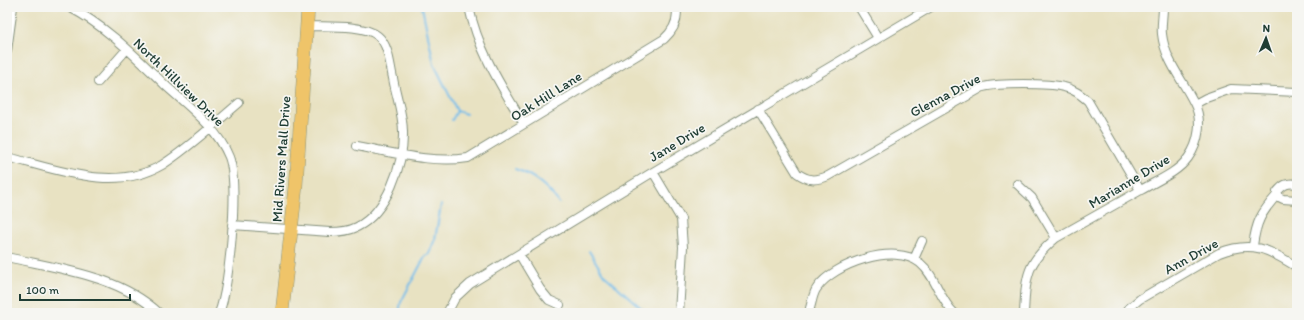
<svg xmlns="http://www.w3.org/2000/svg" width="1304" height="320" viewBox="0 0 1304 320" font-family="Itim,sans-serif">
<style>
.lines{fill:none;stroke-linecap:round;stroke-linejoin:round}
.stream{stroke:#71bcea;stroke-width:2}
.street-casing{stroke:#84907b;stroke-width:10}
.primary-casing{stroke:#84907b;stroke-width:14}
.street{stroke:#fff;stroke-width:8}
.primary{stroke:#efc469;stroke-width:13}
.labels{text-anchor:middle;stroke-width:3.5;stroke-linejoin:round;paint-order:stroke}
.street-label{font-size:14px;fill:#1f3d34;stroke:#f6f6f2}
</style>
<rect width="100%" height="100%" fill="#f6f6f2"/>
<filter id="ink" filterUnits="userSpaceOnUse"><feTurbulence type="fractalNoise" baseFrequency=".025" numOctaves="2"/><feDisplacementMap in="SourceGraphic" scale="8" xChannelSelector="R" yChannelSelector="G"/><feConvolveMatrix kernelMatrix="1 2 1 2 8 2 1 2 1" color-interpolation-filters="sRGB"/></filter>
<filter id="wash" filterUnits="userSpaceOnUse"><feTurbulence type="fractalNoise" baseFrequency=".012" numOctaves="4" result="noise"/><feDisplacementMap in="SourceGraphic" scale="16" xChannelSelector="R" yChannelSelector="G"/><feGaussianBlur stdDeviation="0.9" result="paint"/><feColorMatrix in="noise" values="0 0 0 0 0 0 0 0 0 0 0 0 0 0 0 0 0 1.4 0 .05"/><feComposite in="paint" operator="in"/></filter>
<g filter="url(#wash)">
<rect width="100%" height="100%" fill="#e8e2c2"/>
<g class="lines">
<path class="stream" d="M 422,7 L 434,64 L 457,111 L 466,114
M 452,120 L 457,111
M 515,169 C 533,175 548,187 559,203
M 589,251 L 604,275 L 647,313
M 399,313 L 401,302 L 425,256 L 429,254 L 435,239 L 441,205"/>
</g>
</g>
<g filter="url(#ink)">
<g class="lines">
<g class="street-casing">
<path id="street" d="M 69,7 C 106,26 135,56 165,85 C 188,106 217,127 229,157 C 239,183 230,287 219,313
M 469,7 C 478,51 502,87 524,124
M 859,7 L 878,38
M 7,51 L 13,7
M 98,82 L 127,49
M 1195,104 L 1206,98 L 1231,89 L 1297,92
M 758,109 L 797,173 C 808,181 816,181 828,176 L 983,87 C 999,83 1048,83 1064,87 C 1074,89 1081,95 1088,101 L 1140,190
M 357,146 C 391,152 433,164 468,158 L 664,39 C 674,30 679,20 676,7
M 7,157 C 56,169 114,193 162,165 C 189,148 214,124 239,103
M 653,172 L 681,219 L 683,247 L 679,313
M 1017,184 L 1032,198 L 1056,238
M 1297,184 C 1287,182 1283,185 1277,192 L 1277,196 L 1283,199 L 1297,200
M 232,225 L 330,232 C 340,232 349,231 357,227 C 387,212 404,164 403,132 C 403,114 396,96 393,78 C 390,66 389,45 378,36 C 364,24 325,27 307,26
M 1253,246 C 1256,222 1261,213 1277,195
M 519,254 L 540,289 L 549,300 L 560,305
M 7,257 C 59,269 118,275 159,313
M 914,259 L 922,241
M 810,308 C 812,302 813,293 817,288 C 833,264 895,242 920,263 C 936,276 939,299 954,313
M 447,313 L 455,298 L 470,284 L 653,172 L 931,7
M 1024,313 C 1026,276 1026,263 1056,238 C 1084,222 1113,206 1141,190 C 1156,181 1177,173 1188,158 C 1199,143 1203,120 1194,103 C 1183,80 1165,61 1162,34 C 1161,26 1163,16 1163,7
M 1126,313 L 1129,308 L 1140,299 L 1219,253 C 1252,240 1268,249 1297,267"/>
</g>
<g class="primary-casing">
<path id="primary" d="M 282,313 L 296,186 L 308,7"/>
</g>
<use href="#street" class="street"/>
<use href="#primary" class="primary"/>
</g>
</g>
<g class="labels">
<g class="street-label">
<text transform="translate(179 82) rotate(44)" y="5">North Hillview Drive</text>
<text transform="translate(945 95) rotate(-28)" y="5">Glenna Drive</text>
<text transform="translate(546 96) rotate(-32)" y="5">Oak Hill Lane</text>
<text transform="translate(677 142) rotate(-31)" y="5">Jane Drive</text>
<text transform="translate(281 159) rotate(-86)" y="5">Mid Rivers Mall Drive</text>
<text transform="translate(1129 181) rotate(-31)" y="5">Marianne Drive</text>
<text transform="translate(1191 256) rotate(-29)" y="5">Ann Drive</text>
</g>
</g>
<rect width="1304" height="320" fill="none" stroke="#f6f6f2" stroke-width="24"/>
<g transform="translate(1266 38) rotate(2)" stroke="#f6f6f2" stroke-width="3" paint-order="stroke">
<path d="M0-3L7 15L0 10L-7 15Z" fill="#1f3d34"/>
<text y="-6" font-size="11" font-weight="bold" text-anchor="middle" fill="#1f3d34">N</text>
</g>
<path d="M20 294v6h110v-6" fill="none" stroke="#1f3d34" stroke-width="2"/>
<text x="26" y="294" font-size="12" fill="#1f3d34" stroke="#f6f6f2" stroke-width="3" paint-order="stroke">100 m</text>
</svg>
